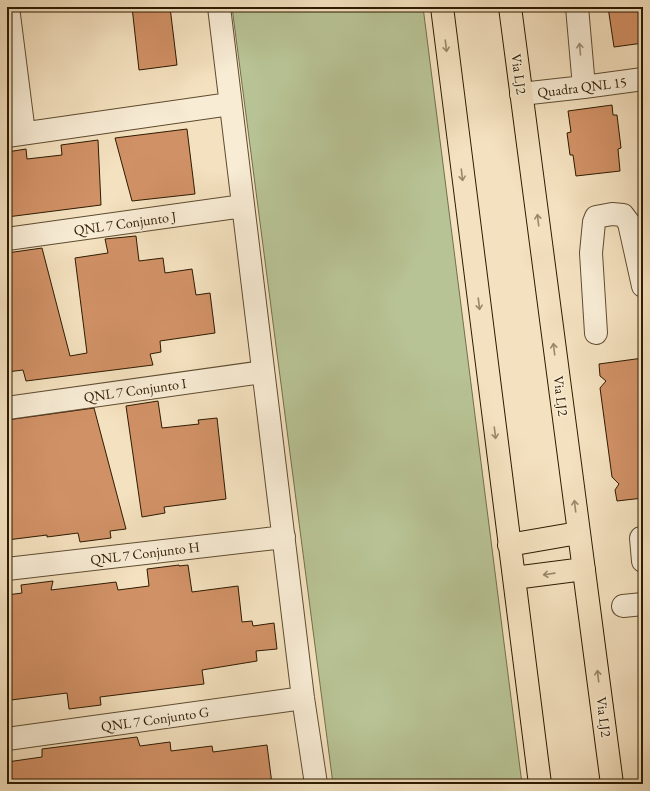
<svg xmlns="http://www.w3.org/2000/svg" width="650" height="791" viewBox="0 0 650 791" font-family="'EB Garamond',serif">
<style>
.green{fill:#b8c395;stroke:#726f4b}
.building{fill:#d19166;stroke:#2d1b01}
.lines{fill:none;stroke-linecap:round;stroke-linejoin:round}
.minor-casing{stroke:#5f4c30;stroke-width:24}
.major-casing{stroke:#2d1b01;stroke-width:24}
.minor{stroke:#f8ecd5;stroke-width:22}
.major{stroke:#f4e1bf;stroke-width:22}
.oneway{stroke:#9a886a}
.oneway2{stroke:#9d8e76}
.labels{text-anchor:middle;stroke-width:3;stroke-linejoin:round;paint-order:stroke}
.street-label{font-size:14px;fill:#2d1b01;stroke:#f8ecd5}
</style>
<rect width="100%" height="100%" fill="#f4e1bf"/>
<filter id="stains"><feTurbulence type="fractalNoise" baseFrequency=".005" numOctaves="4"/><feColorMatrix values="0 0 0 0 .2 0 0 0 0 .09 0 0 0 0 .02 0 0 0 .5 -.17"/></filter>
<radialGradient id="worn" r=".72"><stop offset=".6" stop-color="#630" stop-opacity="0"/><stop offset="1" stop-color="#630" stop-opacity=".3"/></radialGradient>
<path class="green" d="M 232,7 L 423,7 L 522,784 L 333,784 Z"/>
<path class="building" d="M 132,7 L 170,7 L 177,65 L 139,70 Z
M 608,7 L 643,7 L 643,43 L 614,47 Z
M 612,105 L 613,115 L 617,115 L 621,148 L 618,149 L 620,171 L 576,176 L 573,155 L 570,155 L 567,133 L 571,132 L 568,111 Z
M 187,129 L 195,194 L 132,201 L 115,138 Z
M 98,140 L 101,205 L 7,217 L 7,152 L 26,149 L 27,159 L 62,155 L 61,145 Z
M 136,236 L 139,261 L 163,258 L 165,273 L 192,269 L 196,295 L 210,293 L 215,333 L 160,341 L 161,352 L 150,354 L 153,365 L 26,381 L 23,370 L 7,372 L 7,253 L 42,248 L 70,356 L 87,353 L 75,258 L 108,253 L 105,239 Z
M 643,358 L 643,498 L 617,501 L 615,490 L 619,484 L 612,477 L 600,388 L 606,381 L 600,376 L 599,364 Z
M 158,401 L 162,428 L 199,424 L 198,420 L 217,418 L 226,499 L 164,507 L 165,513 L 142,517 L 126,406 Z
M 94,408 L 126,529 L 110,531 L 111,538 L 80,542 L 78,533 L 47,537 L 47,535 L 7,540 L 7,420 Z
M 179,565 L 179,566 L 188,565 L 192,592 L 238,586 L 242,622 L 252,621 L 253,626 L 274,623 L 277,649 L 256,651 L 257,661 L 202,670 L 204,684 L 100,697 L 101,705 L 69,709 L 67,693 L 11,700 L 7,670 L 7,595 L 22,593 L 21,585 L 53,581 L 51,590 L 116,582 L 118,590 L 149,586 L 147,569 Z
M 137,737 L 140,746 L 170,742 L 171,751 L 212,746 L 213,752 L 267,745 L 272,784 L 7,784 L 7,762 L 42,757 L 42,749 Z"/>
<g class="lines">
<g class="minor-casing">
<path id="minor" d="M 8,7 L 24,133
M 219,7 L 303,698 L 316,784
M 577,7 L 584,87
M 521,94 L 584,87 L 643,79
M 7,136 L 230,104
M 7,239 L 243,206
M 596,333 L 591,253 L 594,222 L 596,217 L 612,214 L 623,215 L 629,223 L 643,286
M 7,408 L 263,372
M 641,538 L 643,561
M 7,569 L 284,537
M 623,606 L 643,604
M 7,739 L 303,698"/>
</g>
<g class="major-casing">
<path id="major" d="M 442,7 L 540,784
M 510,7 L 612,784
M 509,545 L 578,533
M 514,578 L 584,569"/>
</g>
<use href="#minor" class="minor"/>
<use href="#major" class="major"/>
</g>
<defs><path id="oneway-shaft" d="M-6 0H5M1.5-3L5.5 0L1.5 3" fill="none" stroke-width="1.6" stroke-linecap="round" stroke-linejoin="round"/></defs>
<g class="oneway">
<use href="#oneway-shaft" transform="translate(446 46) rotate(83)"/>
<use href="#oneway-shaft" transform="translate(462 175) rotate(83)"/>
<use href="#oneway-shaft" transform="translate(538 220) rotate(-97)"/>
<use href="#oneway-shaft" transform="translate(479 304) rotate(83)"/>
<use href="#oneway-shaft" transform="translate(554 349) rotate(-97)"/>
<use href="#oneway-shaft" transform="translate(495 433) rotate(83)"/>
<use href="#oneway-shaft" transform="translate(575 506) rotate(-97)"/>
<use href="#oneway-shaft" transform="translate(549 574) rotate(172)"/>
<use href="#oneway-shaft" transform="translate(598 676) rotate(-97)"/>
</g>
<use class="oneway2" href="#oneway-shaft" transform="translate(580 49) rotate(-95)"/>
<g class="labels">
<g class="street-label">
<text transform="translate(519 74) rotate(82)" y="5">Via LJ2</text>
<text transform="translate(582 87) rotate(-7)" y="5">Quadra QNL 15</text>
<text transform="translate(125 223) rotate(-8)" y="5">QNL 7 Conjunto J</text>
<text transform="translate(135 390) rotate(-8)" y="5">QNL 7 Conjunto I</text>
<text transform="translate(561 396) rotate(83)" y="5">Via LJ2</text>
<text transform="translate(145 553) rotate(-7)" y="5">QNL 7 Conjunto H</text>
<text transform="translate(604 717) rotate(83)" y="5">Via LJ2</text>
<text transform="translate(155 719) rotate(-8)" y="5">QNL 7 Conjunto G</text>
</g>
</g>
<rect width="650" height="791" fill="none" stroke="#f4e1bf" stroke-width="24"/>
<rect x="8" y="8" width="634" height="775" fill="none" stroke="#2d1b01" stroke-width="2"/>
<rect x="12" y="12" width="626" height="767" fill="none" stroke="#2d1b01"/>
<rect width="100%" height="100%" filter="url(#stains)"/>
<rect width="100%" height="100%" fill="url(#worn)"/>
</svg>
